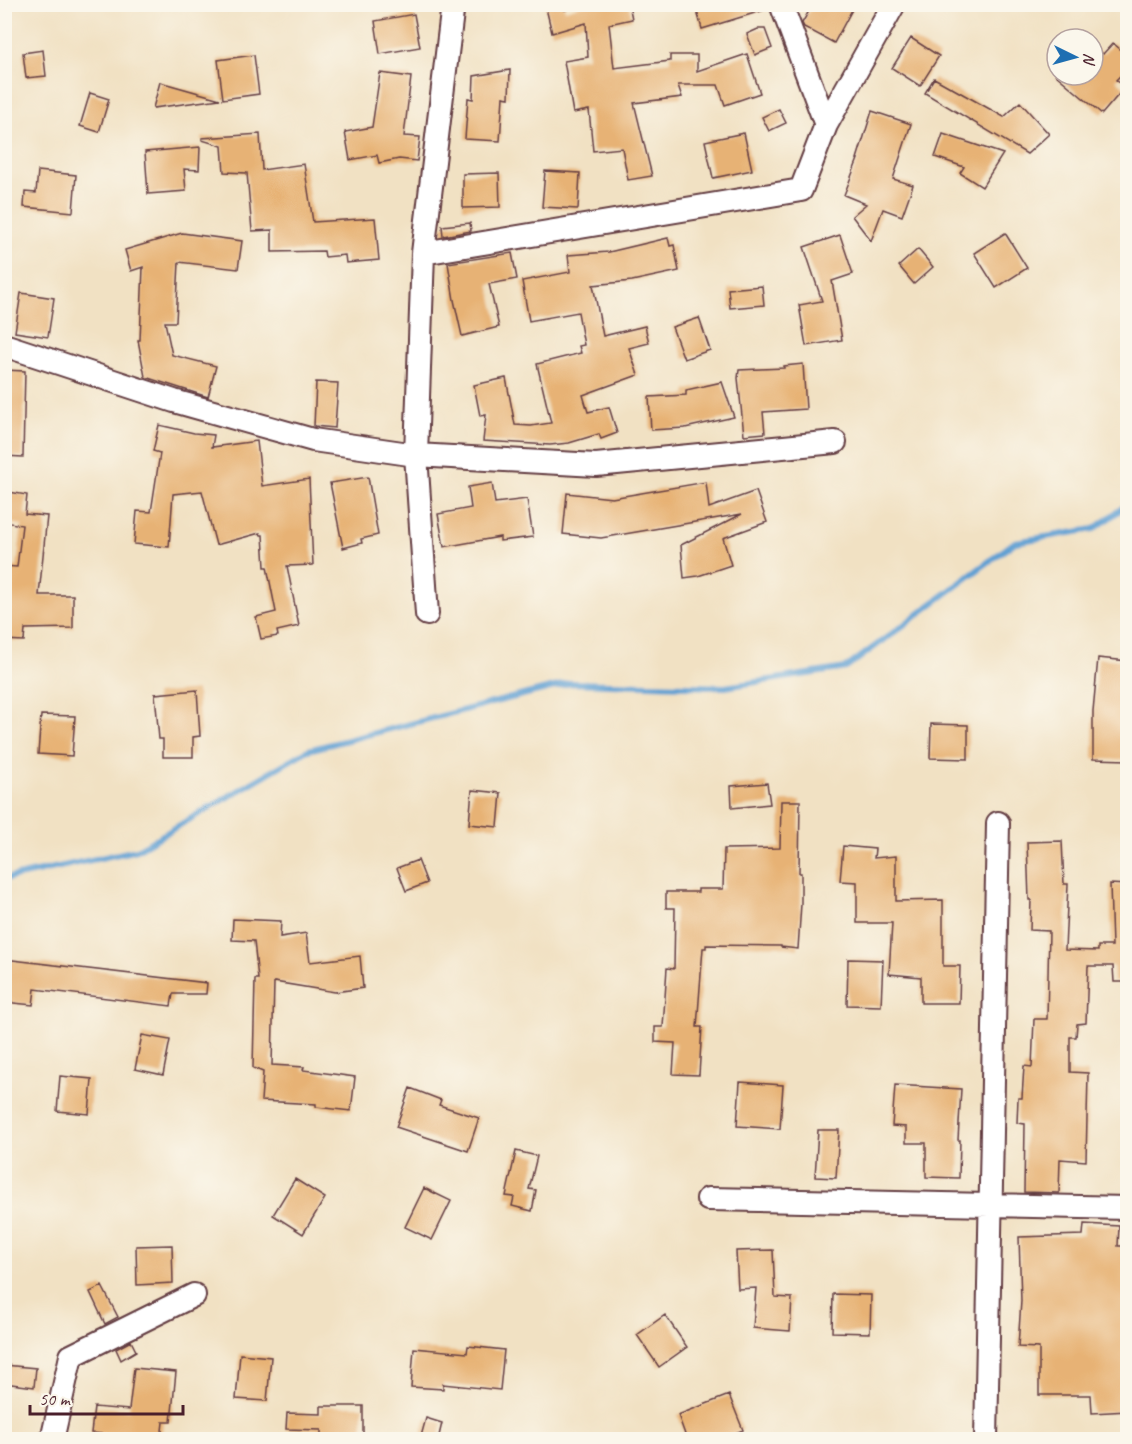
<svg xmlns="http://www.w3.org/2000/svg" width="1132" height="1444" viewBox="0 0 1132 1444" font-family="Caveat,sans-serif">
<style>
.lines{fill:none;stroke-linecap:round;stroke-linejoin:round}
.stream{stroke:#61a0d3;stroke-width:6}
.building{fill:#e7b275}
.minor-casing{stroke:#633c42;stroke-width:26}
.minor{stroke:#fff;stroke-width:22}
</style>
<rect width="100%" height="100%" fill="#fbf7ec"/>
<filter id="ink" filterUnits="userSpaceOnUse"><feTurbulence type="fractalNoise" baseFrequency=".0167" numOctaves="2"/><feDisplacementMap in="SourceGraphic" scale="12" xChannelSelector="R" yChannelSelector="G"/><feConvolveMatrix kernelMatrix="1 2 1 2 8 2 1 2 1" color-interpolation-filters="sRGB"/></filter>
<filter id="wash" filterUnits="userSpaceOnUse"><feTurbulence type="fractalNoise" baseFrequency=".008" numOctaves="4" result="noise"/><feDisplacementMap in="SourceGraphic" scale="24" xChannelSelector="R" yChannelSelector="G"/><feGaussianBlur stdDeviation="1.35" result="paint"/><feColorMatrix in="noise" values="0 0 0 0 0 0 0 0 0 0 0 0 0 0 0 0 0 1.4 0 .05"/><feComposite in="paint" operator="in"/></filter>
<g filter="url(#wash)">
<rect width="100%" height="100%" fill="#f1e1c3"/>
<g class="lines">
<path class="stream" d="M 4,879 L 137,850 L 308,750 L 570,683 L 725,687 L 846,668 L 1015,542 L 1094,529 L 1128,504"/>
</g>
<g id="blocks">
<path class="building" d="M 545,4 L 564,4 L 565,10 L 585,4 L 629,4 L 632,19 L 609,24 L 614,68 L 670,61 L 670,55 L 697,55 L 697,71 L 747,54 L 760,93 L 725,105 L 718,85 L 678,85 L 682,97 L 634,103 L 652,176 L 628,180 L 622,148 L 593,151 L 589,110 L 573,113 L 564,61 L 588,57 L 586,23 L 552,33 Z
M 695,4 L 767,4 L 768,9 L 702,29 Z
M 813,4 L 855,4 L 834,43 L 804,27 L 802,23 Z
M 414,14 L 420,47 L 380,54 L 375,21 Z
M 758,29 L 765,29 L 772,48 L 755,55 L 747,34 Z
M 911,38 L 939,56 L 920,86 L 892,68 Z
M 1113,43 L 1128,56 L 1128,68 L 1116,80 L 1125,87 L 1102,114 L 1056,75 L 1093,75 L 1093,46 L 1103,54 Z
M 43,50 L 46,76 L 26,78 L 23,53 Z
M 254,55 L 259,94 L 223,99 L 218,60 Z
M 510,70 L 509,98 L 503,97 L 500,141 L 465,139 L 468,98 L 473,99 L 474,76 Z
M 380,73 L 411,77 L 404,136 L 420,137 L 417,161 L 399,159 L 379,163 L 377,155 L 350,160 L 345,132 L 372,127 Z
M 934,78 L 1004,117 L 1020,102 L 1049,134 L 1027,154 L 925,93 Z
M 160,82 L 220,99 L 153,108 Z
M 90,93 L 109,99 L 99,132 L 80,126 Z
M 779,109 L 786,123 L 769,131 L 762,117 Z
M 872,111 L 911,124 L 893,179 L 913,185 L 902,216 L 883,209 L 871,241 L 852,216 L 866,204 L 844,195 L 858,159 L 857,159 Z
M 744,133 L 752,170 L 713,178 L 705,141 Z
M 260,134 L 262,170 L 304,164 L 313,222 L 375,218 L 379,260 L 346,263 L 345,255 L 325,257 L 324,251 L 272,252 L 272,230 L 252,231 L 247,173 L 224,172 L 222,146 L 202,140 L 202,138 Z
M 943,134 L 1003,154 L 982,187 L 960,173 L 964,167 L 935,157 Z
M 200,147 L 199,170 L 184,169 L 186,191 L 148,194 L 145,152 Z
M 38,171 L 76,175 L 73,212 L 24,207 L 25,192 L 36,193 Z
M 545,171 L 580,173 L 578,209 L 542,207 Z
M 499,173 L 500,207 L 463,208 L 463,174 Z
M 470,223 L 471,231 L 443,236 L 442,226 Z
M 182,233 L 242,241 L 238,269 L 179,262 L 176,322 L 165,322 L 172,355 L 216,366 L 208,397 L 145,377 L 138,340 L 140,340 L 143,267 L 131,271 L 125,250 Z
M 1005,233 L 1027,268 L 996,288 L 974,253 Z
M 840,235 L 853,274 L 832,281 L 842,340 L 806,346 L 799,305 L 822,301 L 804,247 Z
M 668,238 L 670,246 L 674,245 L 679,271 L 632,281 L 593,285 L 603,336 L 645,326 L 649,343 L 629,348 L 638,375 L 583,395 L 588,412 L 609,407 L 617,433 L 601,439 L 599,434 L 569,443 L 550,445 L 483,441 L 486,415 L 480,416 L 474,385 L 506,378 L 515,425 L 531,426 L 551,423 L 537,364 L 581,353 L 579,346 L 584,345 L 578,312 L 529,321 L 522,281 L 570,272 L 568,255 L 609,252 Z
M 918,249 L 933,267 L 914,284 L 899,266 Z
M 512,253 L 517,279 L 489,284 L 499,327 L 462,336 L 454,300 L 448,263 Z
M 762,286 L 764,305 L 730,308 L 728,289 Z
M 21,293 L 54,298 L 48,337 L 15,332 Z
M 699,318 L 710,350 L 684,359 L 672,327 Z
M 803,364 L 806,409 L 763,412 L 765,433 L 744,435 L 738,378 L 739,370 L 784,368 L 784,366 Z
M 4,370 L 25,371 L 23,457 L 4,456 Z
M 316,382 L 338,383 L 335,428 L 314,426 Z
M 722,382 L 734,417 L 685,428 L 651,430 L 649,397 L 686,395 L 686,390 Z
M 159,425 L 194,433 L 214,435 L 212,447 L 257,441 L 262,486 L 309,479 L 313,565 L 287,566 L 299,626 L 277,631 L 278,636 L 261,639 L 256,617 L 276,612 L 267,567 L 265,567 L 263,535 L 261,535 L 260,533 L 216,545 L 202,491 L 173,494 L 169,547 L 134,544 L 137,511 L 151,512 L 160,453 L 153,451 Z
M 368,477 L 378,535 L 361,539 L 362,543 L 343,548 L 330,483 Z
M 706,482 L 709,508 L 756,491 L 767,522 L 723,538 L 731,565 L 698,576 L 684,578 L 681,545 L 742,514 L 601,538 L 563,534 L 567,493 L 612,498 Z
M 492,483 L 495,503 L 527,499 L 533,537 L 500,541 L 500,537 L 444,547 L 438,514 L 471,508 L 468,487 Z
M 9,492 L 27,495 L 25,514 L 47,516 L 39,595 L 73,595 L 73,628 L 25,629 L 24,641 L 4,640 L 4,566 L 17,567 L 22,525 L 4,522 Z
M 1098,658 L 1128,661 L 1128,760 L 1093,759 L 1093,711 Z
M 197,690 L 200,736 L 193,737 L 193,757 L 163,757 L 163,739 L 159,739 L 155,694 Z
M 41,715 L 75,716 L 72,756 L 38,754 Z
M 931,724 L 968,725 L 968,759 L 930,758 Z
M 767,783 L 770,804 L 732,808 L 731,786 Z
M 472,790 L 501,793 L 498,827 L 469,824 Z
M 781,801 L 800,801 L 799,873 L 801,873 L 801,904 L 798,949 L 781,947 L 781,946 L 706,945 L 706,948 L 703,948 L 697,1027 L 702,1027 L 699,1075 L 673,1074 L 675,1043 L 655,1042 L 655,1027 L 663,1027 L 667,968 L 674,969 L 675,908 L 666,908 L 666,892 L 698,892 L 698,889 L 723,889 L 724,849 L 780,848 Z
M 1062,841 L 1064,884 L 1068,884 L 1065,950 L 1098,951 L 1098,946 L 1112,946 L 1110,884 L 1128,885 L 1128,982 L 1114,982 L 1113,966 L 1088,966 L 1086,1023 L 1077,1024 L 1076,1037 L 1070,1037 L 1070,1072 L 1088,1073 L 1086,1161 L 1060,1159 L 1059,1193 L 1024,1192 L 1025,1124 L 1017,1123 L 1018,1098 L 1022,1098 L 1024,1066 L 1032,1067 L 1034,1019 L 1047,1019 L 1049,931 L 1030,930 L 1031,900 L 1029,900 L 1027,842 Z
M 843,846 L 875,849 L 874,858 L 896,856 L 896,901 L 943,900 L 943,966 L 960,966 L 959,1003 L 921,1003 L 921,977 L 889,974 L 892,923 L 857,923 L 857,882 L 840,881 Z
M 418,860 L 427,883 L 406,891 L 397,868 Z
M 233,919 L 281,921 L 280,937 L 306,933 L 310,962 L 360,956 L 363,988 L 335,992 L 274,982 L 272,1065 L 304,1067 L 303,1070 L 355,1077 L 351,1111 L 316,1107 L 316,1104 L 261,1101 L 263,1072 L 253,1068 L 255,979 L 258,979 L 254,941 L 232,940 Z
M 4,959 L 207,983 L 206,994 L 173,994 L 171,1006 L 35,989 L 33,1005 L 4,1002 Z
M 848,959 L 883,960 L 881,1006 L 847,1005 Z
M 142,1035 L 170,1040 L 163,1075 L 135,1069 Z
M 60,1076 L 92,1079 L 89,1114 L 57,1111 Z
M 740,1082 L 783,1085 L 780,1129 L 737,1126 Z
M 895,1085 L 961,1089 L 958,1140 L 960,1140 L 959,1178 L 926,1177 L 926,1143 L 906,1143 L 906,1127 L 892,1126 Z
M 410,1088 L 441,1100 L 439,1105 L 479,1118 L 468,1151 L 396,1127 Z
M 818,1130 L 839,1130 L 836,1178 L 815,1177 Z
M 516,1151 L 537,1156 L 529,1189 L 536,1190 L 532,1211 L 512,1206 L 514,1197 L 506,1196 Z
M 295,1179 L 325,1198 L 303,1234 L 273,1215 Z
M 424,1188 L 451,1201 L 432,1240 L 405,1227 Z
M 1084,1224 L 1119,1226 L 1118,1246 L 1128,1246 L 1128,1411 L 1092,1413 L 1091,1395 L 1039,1395 L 1039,1348 L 1018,1347 L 1021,1301 L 1019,1237 L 1083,1235 Z
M 172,1245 L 173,1283 L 137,1285 L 136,1246 Z
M 773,1250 L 775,1297 L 792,1298 L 790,1331 L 753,1328 L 756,1288 L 738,1289 L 736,1251 Z
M 102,1286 L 118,1317 L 105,1324 L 90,1292 Z
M 833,1294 L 871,1295 L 870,1333 L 832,1332 Z
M 665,1315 L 687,1347 L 659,1367 L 637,1335 Z
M 131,1341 L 136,1351 L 121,1360 L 116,1349 Z
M 468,1346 L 504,1350 L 500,1390 L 443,1384 L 443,1389 L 411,1387 L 414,1348 L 467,1353 Z
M 240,1354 L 271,1357 L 267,1401 L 236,1399 Z
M 4,1365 L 36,1368 L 34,1387 L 4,1383 Z
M 134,1368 L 176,1372 L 171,1422 L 163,1422 L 161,1440 L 126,1440 L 127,1436 L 91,1433 L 94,1407 L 129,1410 Z
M 729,1395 L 743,1430 L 718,1440 L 687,1440 L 678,1415 Z
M 321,1406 L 363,1406 L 363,1440 L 321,1440 L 321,1430 L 286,1429 L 287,1413 L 321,1414 Z
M 426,1418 L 442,1423 L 438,1440 L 420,1440 Z"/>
</g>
</g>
<g filter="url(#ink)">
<use href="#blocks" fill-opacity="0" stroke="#633c42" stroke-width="1.5"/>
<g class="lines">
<g class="minor-casing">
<path id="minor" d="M 781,4 L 826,125
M 423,253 L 801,190 L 826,125 L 894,4
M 4,345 L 174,401 L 313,440 L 416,455 L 596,465 L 835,442
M 427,614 L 416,455 L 423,253 L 453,4
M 708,1199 L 1128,1208
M 52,1440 L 71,1356 L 194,1295
M 986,1440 L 998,823"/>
</g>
<use href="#minor" class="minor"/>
</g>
</g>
<rect width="1132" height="1444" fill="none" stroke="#fbf7ec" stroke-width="24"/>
<g transform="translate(1075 57) rotate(95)"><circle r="28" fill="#fbf7ec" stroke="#b4a19f" stroke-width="1.5"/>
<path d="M0-4.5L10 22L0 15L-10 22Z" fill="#1f6fb2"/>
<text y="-9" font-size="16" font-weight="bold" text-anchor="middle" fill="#4a1f2b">N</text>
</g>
<path d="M30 1405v9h153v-9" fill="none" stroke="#4a1f2b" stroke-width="3"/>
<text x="39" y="1405" font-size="18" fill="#4a1f2b" stroke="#fbf7ec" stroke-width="4.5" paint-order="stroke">50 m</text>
</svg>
